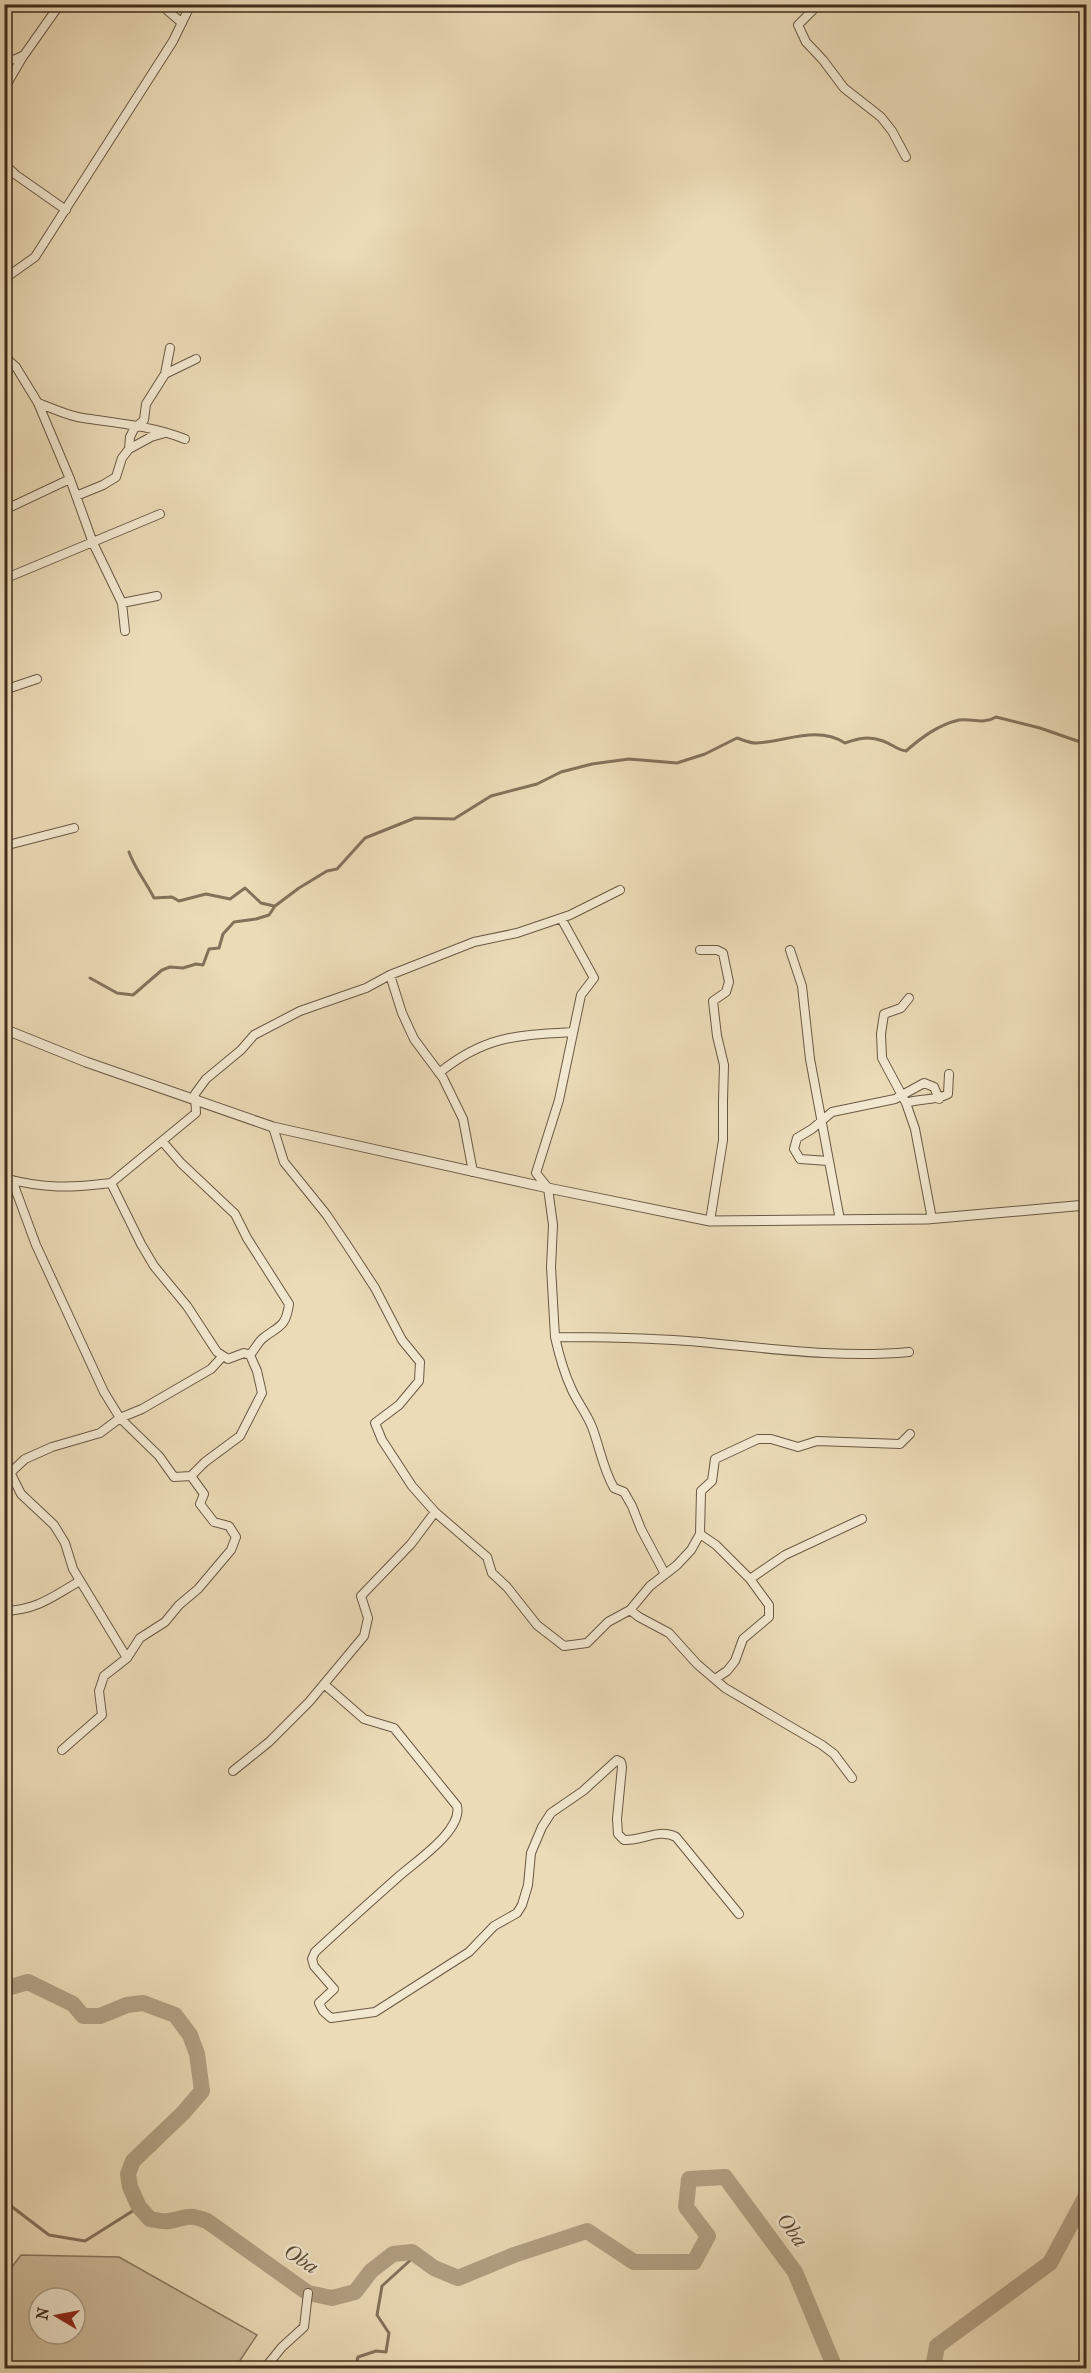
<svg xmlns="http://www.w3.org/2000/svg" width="1091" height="2373" viewBox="0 0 1091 2373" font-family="'IM FELL French Canon',serif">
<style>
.green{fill:#cebd9d;stroke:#86755d;stroke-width:1.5;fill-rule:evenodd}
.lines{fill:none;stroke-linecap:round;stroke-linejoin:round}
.stream{stroke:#83725a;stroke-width:3}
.river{stroke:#b1a083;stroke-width:16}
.minor-casing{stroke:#6a5844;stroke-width:10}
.tertiary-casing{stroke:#6a5844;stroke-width:11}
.minor{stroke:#f2e8d0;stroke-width:8}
.tertiary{stroke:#f2e8d0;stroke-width:9}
.labels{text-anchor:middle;stroke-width:5;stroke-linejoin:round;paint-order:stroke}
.water-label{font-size:21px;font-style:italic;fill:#5c4a36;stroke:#f2e8d0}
</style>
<rect width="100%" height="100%" fill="#ebdbb7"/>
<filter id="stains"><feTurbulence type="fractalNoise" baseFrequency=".00333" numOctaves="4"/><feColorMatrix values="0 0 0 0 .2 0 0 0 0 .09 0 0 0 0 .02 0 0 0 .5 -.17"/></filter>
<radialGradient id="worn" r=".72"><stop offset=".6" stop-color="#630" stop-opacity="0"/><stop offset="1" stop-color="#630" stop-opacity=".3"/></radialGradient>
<path class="green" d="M 21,2255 L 119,2257 L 257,2335 L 235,2368 L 5,2368 L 5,2276 ZM 39,2298 L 75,2298 L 75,2334 L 39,2334 Z"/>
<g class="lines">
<path class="stream" d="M 129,852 C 135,869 146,882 154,898 L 172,897 L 179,901 L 206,894 L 230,899 L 245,888 L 261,903 L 274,906
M 90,978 L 117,993 L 133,995 L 162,970 L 170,967 L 183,968 L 196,964 L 203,965 L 209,949 L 219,948 L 223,934 L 234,922 L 256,919 L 269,915 L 275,906 L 299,888 L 327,871 L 337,869 L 365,838 L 415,818 L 454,819 L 491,796 L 537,784 L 561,772 L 592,764 L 629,759 L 677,763 L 705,754 L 737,738 C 743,740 749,743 756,743 C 785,742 817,725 845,743 C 859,738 869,736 883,741 C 892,744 897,750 906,751 C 922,737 938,725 959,720 C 972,718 983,725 996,717 L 1040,728 L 1086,744
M 4,2204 L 7,2203 L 49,2235 L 85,2241 L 139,2207
M 355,2368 L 358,2357 L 376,2351 L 386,2352 L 389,2333 L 377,2315 L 382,2286 L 416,2255"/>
<path class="river" d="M 4,1989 L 28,1982 L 73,2004 L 83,2016 L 100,2016 L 127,2005 L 143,2003 L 175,2015 L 190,2035 L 197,2054 L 202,2091 L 183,2113 L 133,2161 L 128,2174 L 130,2187 L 139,2207 L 150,2219 C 156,2220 163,2222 169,2221 C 188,2218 186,2213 207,2221 L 308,2293 L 332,2298 L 355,2292 L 371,2271 L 393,2254 L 412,2252 L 434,2268 L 458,2278 L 514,2255 L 587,2231 L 634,2262 L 694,2262 L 708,2236 L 686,2207 L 689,2179 L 725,2177 L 795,2272 L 835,2368
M 933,2368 L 937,2346 L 1050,2263 L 1086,2196"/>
<g class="minor-casing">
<path id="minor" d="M 160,4 L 182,23
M 819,4 L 798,25 L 806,42 L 823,60 L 844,88 L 881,117 L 892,131 L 906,157
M 4,60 L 16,59 L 22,56
M 4,89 L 22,58 L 60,4
M 4,164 L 16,175 L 66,210
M 4,279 L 35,257 L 173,41 L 191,4
M 4,348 L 8,360 L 16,367 L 38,403 L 70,479 L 93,543 L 122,603 L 125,631
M 165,374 L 196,359
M 38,403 C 52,408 68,416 83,418 C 117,423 152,426 185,439
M 129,449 L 151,437 L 165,433
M 76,496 L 103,485 L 116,477 L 122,458 L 129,449 L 130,437 L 134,429 L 144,420 L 146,404 L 165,374 L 170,348
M 4,510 L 70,479
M 4,579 L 160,514
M 122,603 L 157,596
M 4,690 L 37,679
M 4,846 L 74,828
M 561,918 L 594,978 L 581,995 L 559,1100 L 536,1173 L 548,1188 L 553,1225 L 551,1267 L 555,1337 C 599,1337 644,1338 688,1341 C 760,1347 837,1359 909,1352
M 700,950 L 717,950 L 723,953 L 729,982 L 726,992 L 713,1001 L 717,1036 L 724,1065 L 723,1100 L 723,1140 L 710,1221
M 790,950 L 802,986 L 810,1059 L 840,1220
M 390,975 L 402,1013 L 414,1039 L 443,1078 L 463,1119 L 473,1172
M 909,998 L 901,1008 L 884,1014 L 881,1034 L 882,1058 L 906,1103 L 915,1129 L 932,1219
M 439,1073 C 484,1036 517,1035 573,1032
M 906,1103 C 920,1098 935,1101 948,1094 L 949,1074
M 273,1127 L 284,1162 L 326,1214 L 347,1245 L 375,1288 L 402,1340 L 420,1362 L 419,1381 L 399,1405 L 375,1423 L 382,1440 L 412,1486 L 435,1512 L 487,1557 L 492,1573 L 507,1587 L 537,1625 L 564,1646 L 587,1643 L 608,1622 L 630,1610
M 162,1141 L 181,1163 L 235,1214 L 247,1238 L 289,1304 C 286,1328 278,1326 262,1339 C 258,1343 254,1350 250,1355
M 828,1161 L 800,1159 L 794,1149 L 797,1138 L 812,1129 L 832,1112 L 895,1099 L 924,1083 L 934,1087 L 939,1099
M 4,1178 C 45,1189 70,1188 111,1183
M 12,1180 L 36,1245 L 104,1392 L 120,1418 L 159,1456 L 174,1477 L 191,1476
M 555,1337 C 559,1355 564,1373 572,1390 C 578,1403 587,1414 592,1427 C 600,1448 603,1469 614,1488 L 624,1492 L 632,1506 L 641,1529 L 665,1574
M 4,1460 L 21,1494 L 54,1525 L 65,1543 L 73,1569 L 127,1658
M 10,1473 L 25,1459 L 52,1447 L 100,1433 L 120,1418 L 142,1409 L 211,1369 L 223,1356
M 700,1534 L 716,1545 L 750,1579
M 4,1611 C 38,1610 53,1596 80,1581
M 715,1679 L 727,1671 L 735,1661 L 743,1639 L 769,1617 L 769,1605 L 750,1579 L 785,1555 L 862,1519
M 324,1684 L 364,1719 L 394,1728 L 457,1806 C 463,1831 413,1863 397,1878 C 370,1902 342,1927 315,1952 L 312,1959 L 314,1966 L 334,1989 L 319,2003 L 323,2011 L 331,2018 L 375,2012 L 469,1952 L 494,1926 L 517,1913 L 522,1905 L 528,1885 L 531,1853 L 542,1827 L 551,1813 L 583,1791 L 617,1760 L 621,1762 L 622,1767 L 617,1819 L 618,1834 L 624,1840 C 642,1841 659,1828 676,1837 L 739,1914
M 62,1750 L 102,1715 L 99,1691 L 104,1676 L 127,1658 L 140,1638 L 165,1622 L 179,1605 L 198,1589 L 231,1550 L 236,1537 L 229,1526 L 214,1522 L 200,1504 L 204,1494 L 191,1476 L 205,1462 L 240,1436 L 262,1393 L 257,1371 L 250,1355 L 244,1353 L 228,1359 L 217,1352 L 187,1306 L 154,1266 L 141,1244 L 111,1183 L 196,1113 L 195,1094 L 206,1079 L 241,1050 L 254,1035 L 300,1011 L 366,988 L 390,975 L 474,942 L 517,933 L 570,915 L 620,890
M 233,1771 L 269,1742 L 309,1702 L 364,1636 L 368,1618 L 361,1596 L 411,1544 L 435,1512
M 852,1778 L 834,1754 L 822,1745 L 725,1688 L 697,1664 L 669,1633 L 639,1617 L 630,1610 L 650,1586 L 677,1565 L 691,1550 L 700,1534 L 701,1491 L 712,1481 L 715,1459 L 758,1439 L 771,1439 L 798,1447 L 817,1441 L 900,1444 L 910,1434
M 265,2368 L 282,2347 L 304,2327 L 308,2293"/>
</g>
<g class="tertiary-casing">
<path id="tertiary" d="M 4,1029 L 86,1062 L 273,1127 L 548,1188 L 710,1221 L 927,1219 L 1086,1205"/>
</g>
<use href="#minor" class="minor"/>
<use href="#tertiary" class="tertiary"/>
</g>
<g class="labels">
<g class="water-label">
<text transform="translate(792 2230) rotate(53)" y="7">Oba</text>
<text transform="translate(301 2259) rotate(33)" y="7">Oba</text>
</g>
</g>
<rect width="1091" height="2373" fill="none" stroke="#ebdbb7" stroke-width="24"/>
<rect x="6" y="6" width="1079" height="2361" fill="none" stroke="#3f2d1d" stroke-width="3"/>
<rect x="12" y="12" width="1067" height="2349" fill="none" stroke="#3f2d1d" stroke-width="1.5"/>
<g transform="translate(57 2316) rotate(280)"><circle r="28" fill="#f2e8d0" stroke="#aa9d88" stroke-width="1.5"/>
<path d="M0-4.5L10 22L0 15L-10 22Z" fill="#8f2418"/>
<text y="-9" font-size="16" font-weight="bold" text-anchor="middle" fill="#3f2d1d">N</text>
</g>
<rect width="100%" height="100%" filter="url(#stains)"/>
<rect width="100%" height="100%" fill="url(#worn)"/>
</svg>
